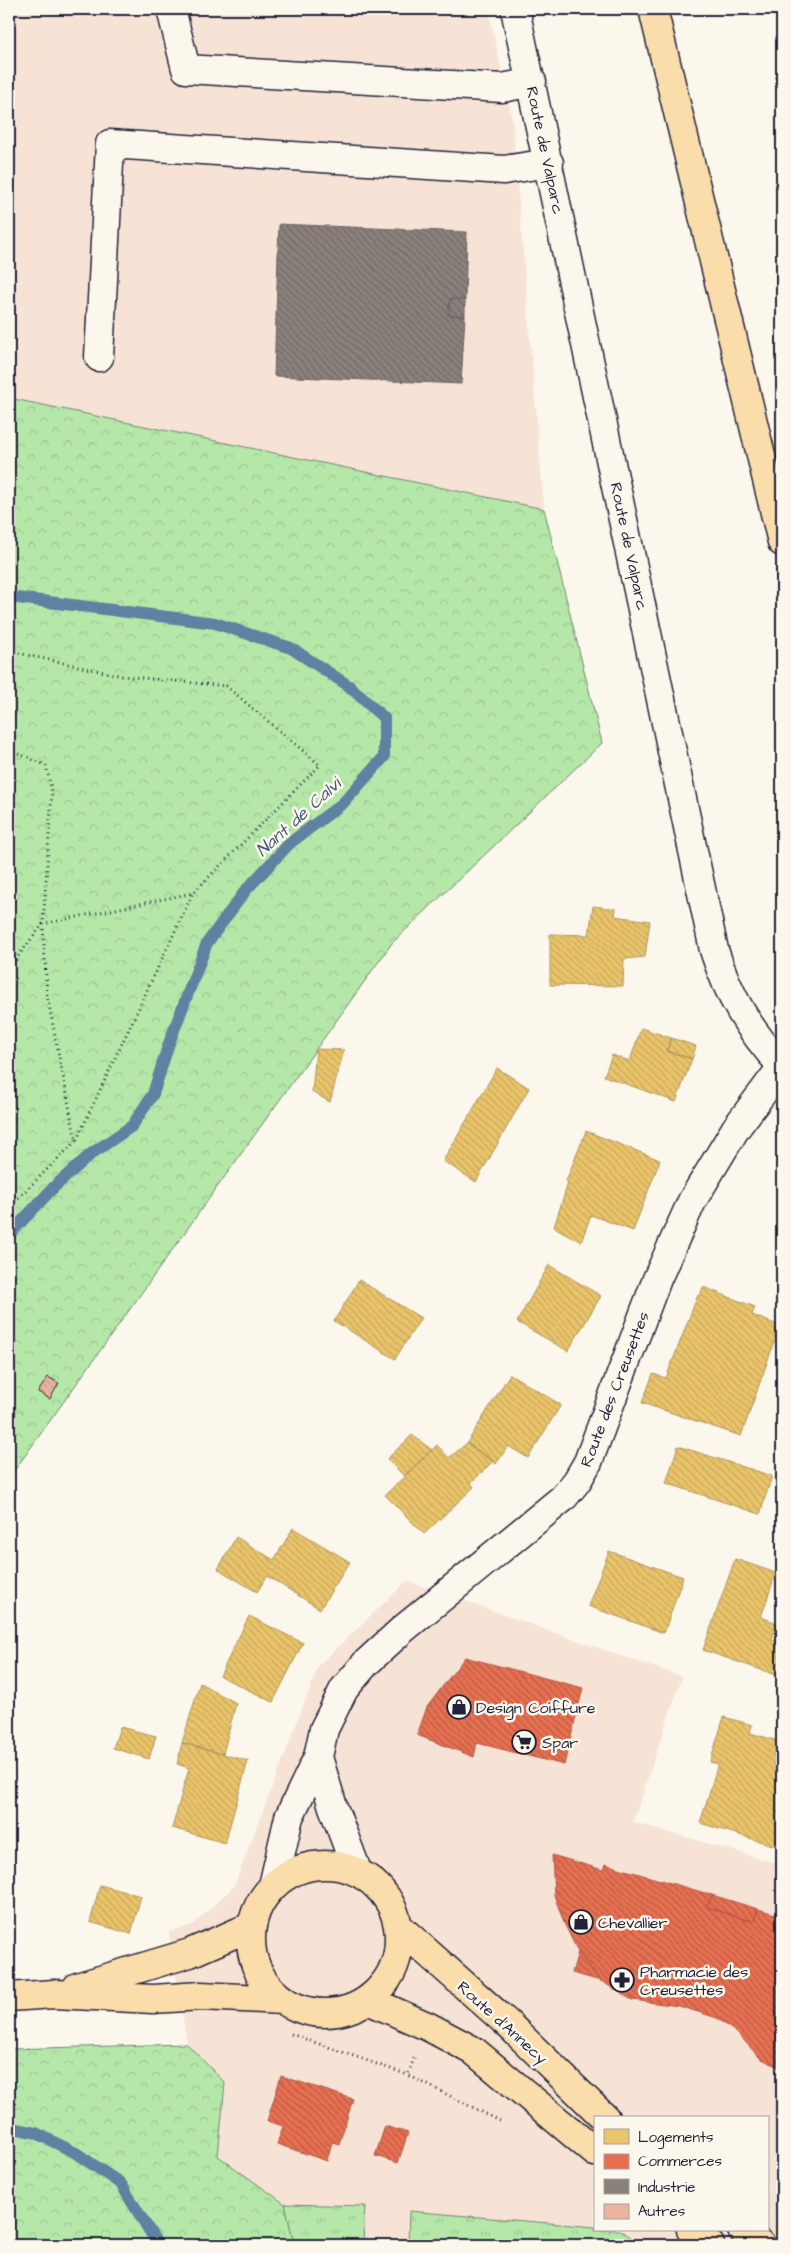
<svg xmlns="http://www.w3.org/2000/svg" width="791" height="2254" viewBox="0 0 791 2254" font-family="'Architects Daughter',sans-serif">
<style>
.built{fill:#f6e3d5;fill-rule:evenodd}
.grass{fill:url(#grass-tufts);stroke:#6c8572}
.forest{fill:url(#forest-crowns);stroke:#6c8572}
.homes{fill:url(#homes-back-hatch);stroke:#ad935c}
.shops{fill:url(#shops-back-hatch);stroke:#ac584a}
.industry{fill:url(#industry-back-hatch);stroke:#6b6468}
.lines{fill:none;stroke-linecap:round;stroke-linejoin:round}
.stream{stroke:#5f81a2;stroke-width:12}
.building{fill:url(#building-back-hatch);stroke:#22223b}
.minor-casing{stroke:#22223b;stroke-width:31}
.major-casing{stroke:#22223b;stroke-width:31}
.highway-casing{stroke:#22223b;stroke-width:31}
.path{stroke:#22223b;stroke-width:3;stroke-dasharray:1 4;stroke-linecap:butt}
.minor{stroke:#fbf7ec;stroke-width:28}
.major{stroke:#faddab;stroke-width:28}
.highway{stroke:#faddab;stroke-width:28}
.labels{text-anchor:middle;stroke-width:5;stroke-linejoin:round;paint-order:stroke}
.street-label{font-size:16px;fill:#22223b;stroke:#fbf7ec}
.poi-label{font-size:16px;fill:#22223b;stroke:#fbf7ec;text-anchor:start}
.water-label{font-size:18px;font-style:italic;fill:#455977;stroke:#fbf7ec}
</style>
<defs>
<pattern id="grass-tufts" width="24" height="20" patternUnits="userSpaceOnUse" patternTransform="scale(1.25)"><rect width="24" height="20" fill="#b5e8a8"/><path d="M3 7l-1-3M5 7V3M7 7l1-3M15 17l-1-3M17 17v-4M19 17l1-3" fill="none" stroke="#9bc792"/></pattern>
<pattern id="forest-crowns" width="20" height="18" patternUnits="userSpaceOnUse" patternTransform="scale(1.25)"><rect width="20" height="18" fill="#b5e8a8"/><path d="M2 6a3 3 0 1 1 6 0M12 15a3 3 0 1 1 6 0" fill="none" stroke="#9bc792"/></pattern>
<pattern id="homes-back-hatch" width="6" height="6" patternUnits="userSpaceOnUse" patternTransform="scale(1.25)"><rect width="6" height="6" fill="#e9c46a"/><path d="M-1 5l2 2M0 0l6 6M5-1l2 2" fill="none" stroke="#c8a85d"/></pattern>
<pattern id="shops-back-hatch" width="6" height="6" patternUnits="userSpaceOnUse" patternTransform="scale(1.25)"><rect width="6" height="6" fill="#e76f51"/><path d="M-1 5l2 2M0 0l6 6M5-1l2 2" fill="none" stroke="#bb5b44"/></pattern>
<pattern id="industry-back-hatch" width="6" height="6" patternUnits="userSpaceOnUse" patternTransform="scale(1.25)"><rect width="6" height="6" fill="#8a817c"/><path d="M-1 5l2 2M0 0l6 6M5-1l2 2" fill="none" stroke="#706967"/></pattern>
<pattern id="building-back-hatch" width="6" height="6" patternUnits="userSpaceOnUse" patternTransform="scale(1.25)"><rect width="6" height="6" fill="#eab49f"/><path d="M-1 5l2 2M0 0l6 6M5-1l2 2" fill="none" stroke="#c89a8a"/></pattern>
</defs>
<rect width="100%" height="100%" fill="#fbf7ec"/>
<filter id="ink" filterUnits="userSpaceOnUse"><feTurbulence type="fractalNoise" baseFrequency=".02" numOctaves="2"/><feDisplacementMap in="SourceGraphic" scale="10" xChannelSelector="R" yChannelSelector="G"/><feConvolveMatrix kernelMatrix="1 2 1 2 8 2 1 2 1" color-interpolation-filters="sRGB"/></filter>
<g filter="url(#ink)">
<path class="built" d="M 9,9 L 488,9 L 512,118 L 544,509 L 9,398 Z
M 407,1581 L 682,1677 L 633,1822 L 782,1865 L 782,2245 L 294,2245 L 285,2204 L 218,2156 L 225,2083 L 187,2044 L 169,1932 L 193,1925 L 234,1886 L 319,1665 ZM 595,2118 L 767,2118 L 767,2230 L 595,2230 Z"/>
<path class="grass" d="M 285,2204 L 365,2206 L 363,2243 L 338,2241 L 338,2245 L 294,2245 Z
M 409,2211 L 595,2227 L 595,2230 L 621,2230 L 634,2240 L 630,2245 L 408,2245 Z"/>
<path class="forest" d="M 9,398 L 544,509 L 602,743 L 392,943 L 9,1478 L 9,909 L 19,896 L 9,887 Z
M 187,2044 L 225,2083 L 218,2156 L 285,2204 L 294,2245 L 9,2245 L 9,2049 Z"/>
<path class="homes" d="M 593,906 L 616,909 L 615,916 L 650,921 L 645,957 L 624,959 L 623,986 L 550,985 L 550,934 L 589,935 Z
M 641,1028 L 671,1038 L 667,1051 L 692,1059 L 676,1102 L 604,1076 L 612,1055 L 630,1061 Z
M 671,1038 L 696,1046 L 692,1059 L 667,1051 Z
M 316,1049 L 344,1050 L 330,1102 L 312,1092 Z
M 497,1068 L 529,1088 L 476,1182 L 443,1161 Z
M 586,1131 L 660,1160 L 633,1231 L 591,1215 L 581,1242 L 554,1227 L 568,1183 L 566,1181 Z
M 549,1265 L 601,1296 L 568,1351 L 517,1322 Z
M 359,1280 L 421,1318 L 395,1359 L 334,1321 Z
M 703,1287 L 755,1307 L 752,1315 L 780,1326 L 741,1436 L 642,1403 L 653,1374 L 666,1378 L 698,1295 L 700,1296 Z
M 510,1374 L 561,1405 L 528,1458 L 508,1446 L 496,1464 L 467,1443 Z
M 412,1435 L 432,1450 L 404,1476 L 387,1459 Z
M 467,1443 L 493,1461 L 471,1483 L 474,1487 L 424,1534 L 385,1495 L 437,1445 L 449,1458 Z
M 678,1446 L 772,1476 L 760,1514 L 666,1483 Z
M 293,1528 L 350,1562 L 320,1609 L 267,1576 L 257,1592 L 218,1569 L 236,1537 L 274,1560 Z
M 609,1551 L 683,1577 L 664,1633 L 588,1606 Z
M 735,1559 L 776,1573 L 761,1617 L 777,1623 L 772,1639 L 782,1643 L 782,1677 L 703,1650 Z
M 249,1616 L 303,1643 L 273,1702 L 220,1676 Z
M 200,1683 L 236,1703 L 223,1754 L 182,1743 Z
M 724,1717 L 752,1725 L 750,1733 L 782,1742 L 782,1764 L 778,1779 L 782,1781 L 782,1848 L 700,1823 L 718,1764 L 710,1762 Z
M 120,1727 L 156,1736 L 149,1759 L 113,1748 Z
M 182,1743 L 248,1761 L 225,1843 L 172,1828 L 189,1768 L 177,1764 Z
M 100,1885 L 141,1896 L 131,1934 L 90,1922 Z"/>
<path class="shops" d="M 465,1657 L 583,1688 L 564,1765 L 477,1743 L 474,1757 L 417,1735 L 427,1707 Z
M 552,1855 L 603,1870 L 605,1864 L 712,1895 L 707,1907 L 753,1922 L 758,1909 L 782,1916 L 782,2069 L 760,2058 L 738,2034 L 717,2018 L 679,2006 L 632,2000 L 601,1981 L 578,1952 L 564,1923 L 554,1895 Z
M 712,1895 L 758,1909 L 753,1922 L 707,1907 Z
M 578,1952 L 593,1972 L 601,1981 L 572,1973 Z
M 281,2076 L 353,2099 L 339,2144 L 332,2142 L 327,2161 L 277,2144 L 283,2126 L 267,2121 Z
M 385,2126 L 408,2133 L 398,2163 L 375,2156 Z"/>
<path class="industry" d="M 279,224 L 467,232 L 465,300 L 450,299 L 448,315 L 465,316 L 461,384 L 274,376 Z
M 450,299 L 465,300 L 465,316 L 448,315 Z"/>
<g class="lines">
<path class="stream" d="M 9,597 L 215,623 L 291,648 L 349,686 L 384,718 L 384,757 L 343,803 L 290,843 L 246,890 L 207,943 L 168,1046 L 153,1094 L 132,1126 L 91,1154 L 53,1188 L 9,1235
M 9,2127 L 36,2133 L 76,2153 L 121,2184 L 158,2245"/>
</g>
<path class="building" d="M 48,1377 L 59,1383 L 50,1399 L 38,1392 Z"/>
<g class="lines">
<g class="minor-casing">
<path id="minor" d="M 171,9 L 186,69 L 502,88 L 532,82
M 515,9 L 714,950 C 729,997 749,1030 782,1066
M 99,357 L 110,144 L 504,170 L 549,163
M 318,1757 L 333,1807 L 357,1871
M 273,1886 L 289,1817 L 318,1757 L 324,1729 L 344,1689 L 366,1663 L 402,1630 L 563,1498 L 577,1481 L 588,1462 L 657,1279 L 692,1201 L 736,1128 L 782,1067"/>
</g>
<g class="major-casing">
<path id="major" d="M251 1939a74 74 0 1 1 148 0a74 74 0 1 1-148 0Z
M 400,1928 L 508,2024 L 605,2118
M 77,1987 L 190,1953 L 252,1926
M 9,1997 L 54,1994 L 153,1999 L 201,1996 L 283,2000
M 368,2000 L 429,2027 L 474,2051 L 595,2152
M 691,2230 L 710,2245
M 742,2230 L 761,2245"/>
</g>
<g class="highway-casing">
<path id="highway" d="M 653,9 L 782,542"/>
</g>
<path class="path" d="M 9,651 L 122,676 L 226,686 L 320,765 L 193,893 L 76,1141
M 9,750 L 46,765 L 52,792 L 43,924 L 47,995 L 76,1141 L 9,1207
M 9,968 L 43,924 L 193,893
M 291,2034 L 408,2075
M 414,2058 L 408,2075 L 500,2121"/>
<use href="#minor" class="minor"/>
<use href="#major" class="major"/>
<use href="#highway" class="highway"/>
</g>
</g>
<defs>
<g id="shop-ring" transform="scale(1.25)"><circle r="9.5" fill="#fbf7ec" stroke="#22223b" stroke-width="1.5"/><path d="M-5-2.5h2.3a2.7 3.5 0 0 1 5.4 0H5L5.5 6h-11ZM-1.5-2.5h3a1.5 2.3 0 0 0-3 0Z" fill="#22223b"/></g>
<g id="supermarket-ring" transform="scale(1.25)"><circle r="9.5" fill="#fbf7ec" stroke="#22223b" stroke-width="1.5"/><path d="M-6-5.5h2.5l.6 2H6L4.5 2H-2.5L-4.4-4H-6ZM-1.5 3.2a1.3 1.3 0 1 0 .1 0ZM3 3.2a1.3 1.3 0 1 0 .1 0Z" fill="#22223b"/></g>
<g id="pharmacy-ring" transform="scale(1.25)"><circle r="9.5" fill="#fbf7ec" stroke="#22223b" stroke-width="1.5"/><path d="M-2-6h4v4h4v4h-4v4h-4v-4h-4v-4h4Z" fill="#22223b"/></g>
</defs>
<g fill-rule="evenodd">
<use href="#shop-ring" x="459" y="1707"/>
<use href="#supermarket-ring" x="524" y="1742"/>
<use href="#shop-ring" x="581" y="1922"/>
<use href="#pharmacy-ring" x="622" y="1980"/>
</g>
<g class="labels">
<g class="street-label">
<text transform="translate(546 150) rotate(78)" y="6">Route de Valparc</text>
<text transform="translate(630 546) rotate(78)" y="6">Route de Valparc</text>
<text transform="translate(614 1389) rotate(-69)" y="6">Route des Creusettes</text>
<text transform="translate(503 2022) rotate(42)" y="6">Route d'Annecy</text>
</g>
<g class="poi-label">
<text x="476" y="1713">Design Coiffure</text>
<text x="542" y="1748">Spar</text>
<text x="598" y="1928">Chevallier</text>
<text x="640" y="1977">Pharmacie des<tspan x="640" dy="18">Creusettes</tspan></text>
</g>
<g class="water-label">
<text transform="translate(298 817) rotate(-42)" y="6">Nant de Calvi</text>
</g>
</g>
<rect width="791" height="2254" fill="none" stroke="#fbf7ec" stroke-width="30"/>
<rect x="15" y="15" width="761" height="2224" fill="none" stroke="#22223b" stroke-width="2" filter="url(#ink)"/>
<rect x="594" y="2116" width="175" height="115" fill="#fbf7ec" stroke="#a4a2a5"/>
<rect x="604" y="2129" width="25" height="15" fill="#e9c46a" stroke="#a4a2a5"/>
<text x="638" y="2142" font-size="15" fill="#22223b">Logements</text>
<rect x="604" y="2154" width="25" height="15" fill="#e76f51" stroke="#a4a2a5"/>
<text x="638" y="2166" font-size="15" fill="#22223b">Commerces</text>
<rect x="604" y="2179" width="25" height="15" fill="#8a817c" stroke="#a4a2a5"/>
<text x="638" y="2192" font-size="15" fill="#22223b">Industrie</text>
<rect x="604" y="2204" width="25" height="15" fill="#eab49f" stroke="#a4a2a5"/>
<text x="638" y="2216" font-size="15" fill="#22223b">Autres</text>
</svg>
